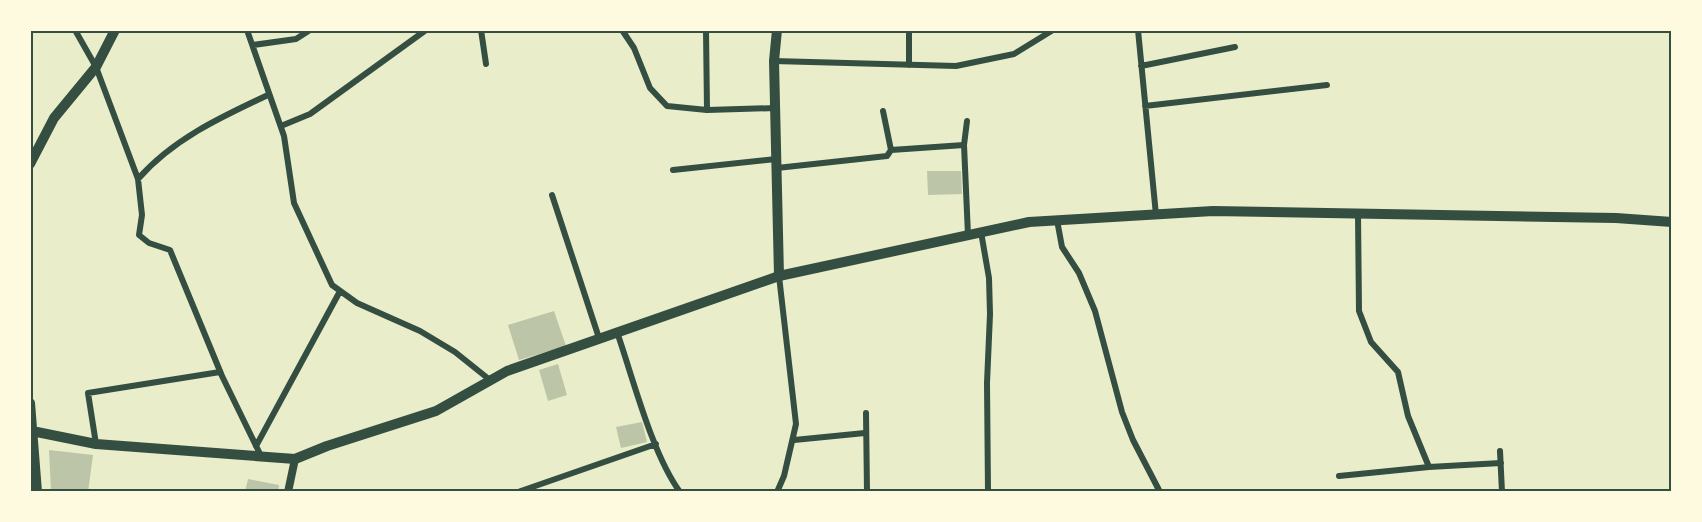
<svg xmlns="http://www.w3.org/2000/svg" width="1702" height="522" viewBox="0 0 1702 522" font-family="'Exo 2',sans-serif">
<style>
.building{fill:#bcc5a7}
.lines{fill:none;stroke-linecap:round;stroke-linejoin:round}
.minor{stroke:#344e41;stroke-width:6}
.tertiary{stroke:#344e41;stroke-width:8}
.primary{stroke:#344e41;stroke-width:10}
.neatline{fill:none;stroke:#344e41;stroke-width:2}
</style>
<rect width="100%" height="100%" fill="#e9edc9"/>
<path class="building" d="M 927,171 L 961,171 L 962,194 L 928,195 Z
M 554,311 L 566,346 L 519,360 L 508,325 Z
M 558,364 L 567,395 L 548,401 L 539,370 Z
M 642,422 L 647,442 L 621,448 L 616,427 Z
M 49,450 L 93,455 L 88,492 L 51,492 Z
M 248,479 L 279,485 L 278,492 L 245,492 Z"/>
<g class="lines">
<path class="minor" d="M 75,30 L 96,67 L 138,179 L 142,215 L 139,235 L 149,243 L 170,250 L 222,376 L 261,456
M 247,30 L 284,136 L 294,203 L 332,285 L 357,303 L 420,331 L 455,352 L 490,380
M 481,30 L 486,64
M 622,30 L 634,48 L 650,88 L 667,106 L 707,110 L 775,108
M 706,30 L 707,110
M 1138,30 L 1156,215
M 1671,30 L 1672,32
M 253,45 L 296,39 L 310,30
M 774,61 L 956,66 L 1014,54 L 1053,30
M 909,65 L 909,30
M 1141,66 L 1235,47
M 1145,106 L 1327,85
M 967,121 L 964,145 L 968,235
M 281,126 L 310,114 L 426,30
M 891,150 L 964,145
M 777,168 L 887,156 L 891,150 L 883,111
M 673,170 L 776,159
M 138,179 C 173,139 221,117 268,95
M 552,195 L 599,338
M 1358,214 L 1359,311 L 1371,342 L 1398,372 L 1408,416 L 1429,467 L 1501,463
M 1057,220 L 1062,247 L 1079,273 L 1095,311 L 1122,412 L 1133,440 L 1160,492
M 981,232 L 989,278 L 990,314 L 987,383 L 988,492
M 617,332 C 633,378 652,454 680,492
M 866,413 L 867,492
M 794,440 L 865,433
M 96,444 L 88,393 L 220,372
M 256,446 L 339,293
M 1500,451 L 1502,492
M 1339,476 L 1429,467
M 518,492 L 656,444
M 777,492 L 784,476 L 796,424 L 779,276"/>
<path class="tertiary" d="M 288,492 L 295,459"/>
<path class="primary" d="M 777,30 L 774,61 L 779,276
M 30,164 L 54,118 L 96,67 L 115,30
M 30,403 L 37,492
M 32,431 L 96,444 L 295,459 L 327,446 L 436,411 L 507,371 L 779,276 L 1029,222 L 1213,211 L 1616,218 L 1672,222"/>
</g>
<rect width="1702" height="522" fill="none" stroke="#fefae0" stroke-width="63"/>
<rect x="32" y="32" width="1638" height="458" class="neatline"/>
</svg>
